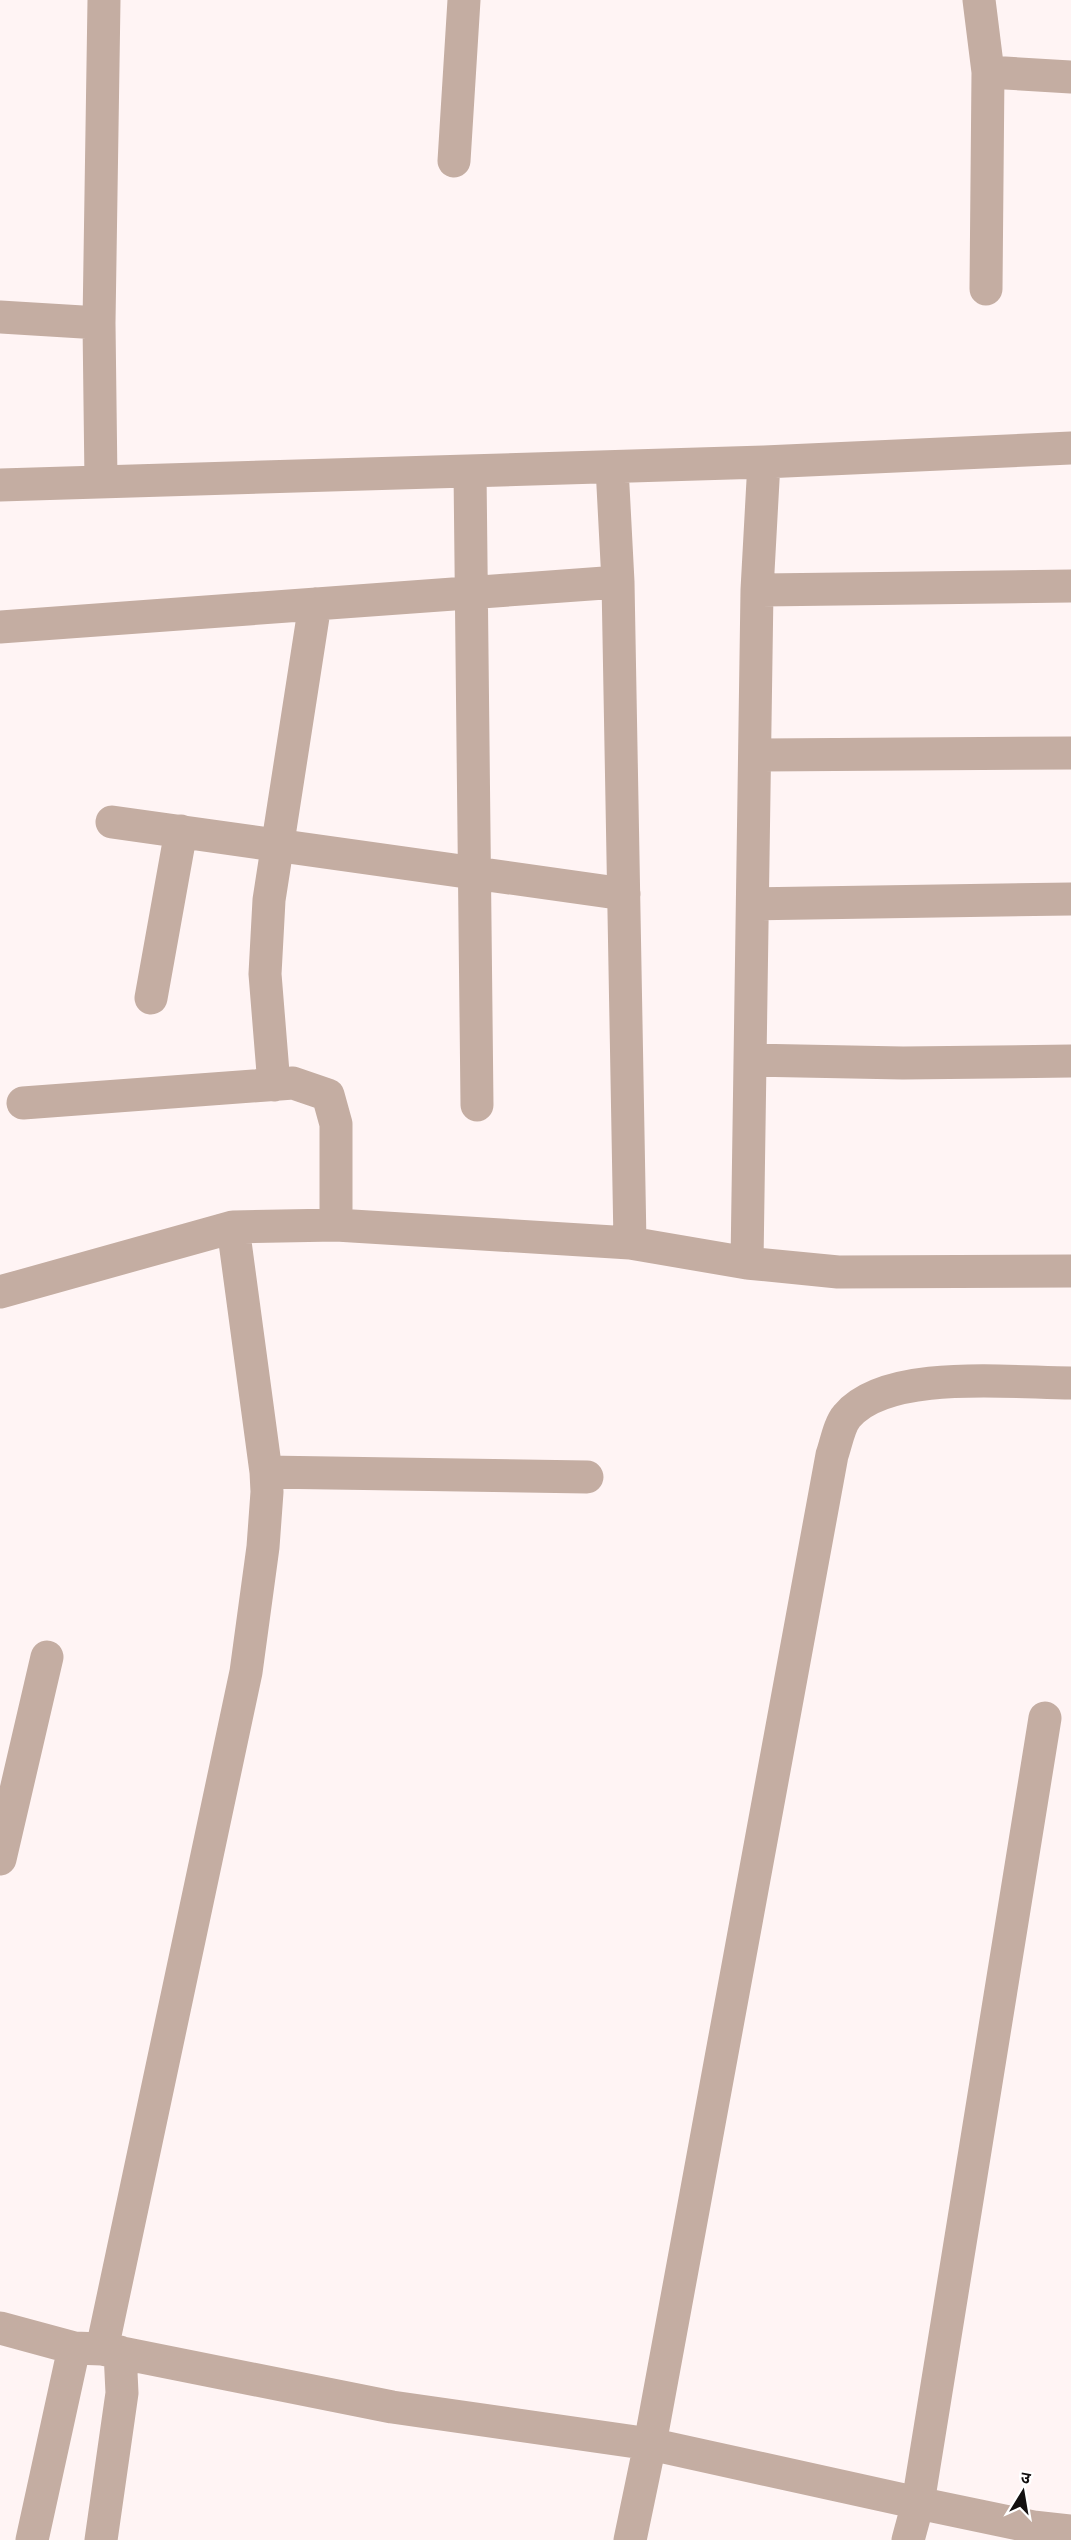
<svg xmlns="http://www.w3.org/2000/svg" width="1071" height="2540" viewBox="0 0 1071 2540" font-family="Quicksand,'Noto Sans Devanagari',sans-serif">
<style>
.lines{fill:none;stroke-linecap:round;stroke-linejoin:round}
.minor{stroke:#c4ada2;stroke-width:33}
</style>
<rect width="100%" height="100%" fill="#fff4f4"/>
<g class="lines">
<path class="minor" d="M 979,0 L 988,72 L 986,289
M 988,72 L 1071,77
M 454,161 L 464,0
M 0,317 L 99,323
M 612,467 L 618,582 L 630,1243
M 470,471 L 477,1105
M 101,482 L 99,323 L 104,0
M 0,485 L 764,462 L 1071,448
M 757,590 L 1071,586
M 0,627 L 618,582
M 755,755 L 1071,753
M 112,822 L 624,894
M 753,904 L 1071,899
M 151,998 L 181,831
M 750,1060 L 903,1063 L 1071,1061
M 274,1085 L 265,974 L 269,900 L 315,604
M 23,1103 L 293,1083 L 328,1095 L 336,1124 L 336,1225
M 747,1263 L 757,590 L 764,462
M 0,1292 L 233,1227 L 336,1225 L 630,1243 L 747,1263 L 838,1272 L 1071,1271
M 266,1472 L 587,1477
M 0,1859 L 47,1657
M 0,2328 L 74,2348 L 102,2349 L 392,2407 L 650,2444 L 918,2503 L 1033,2527 L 1071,2531
M 102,2349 L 246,1672 L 263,1547 L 267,1492 L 266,1472 L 233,1227
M 32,2540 L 74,2348
M 101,2540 L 122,2393 L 120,2352
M 630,2540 L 650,2444 L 832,1455 C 836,1444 839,1425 847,1416 C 887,1368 1013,1383 1071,1383
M 908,2540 L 918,2503 L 1045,1718"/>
</g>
<g transform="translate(1023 2492) rotate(11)" stroke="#ffffff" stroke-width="4.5" paint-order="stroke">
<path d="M0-4.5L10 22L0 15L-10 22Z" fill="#131010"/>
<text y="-9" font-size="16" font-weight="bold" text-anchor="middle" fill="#131010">उ</text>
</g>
</svg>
